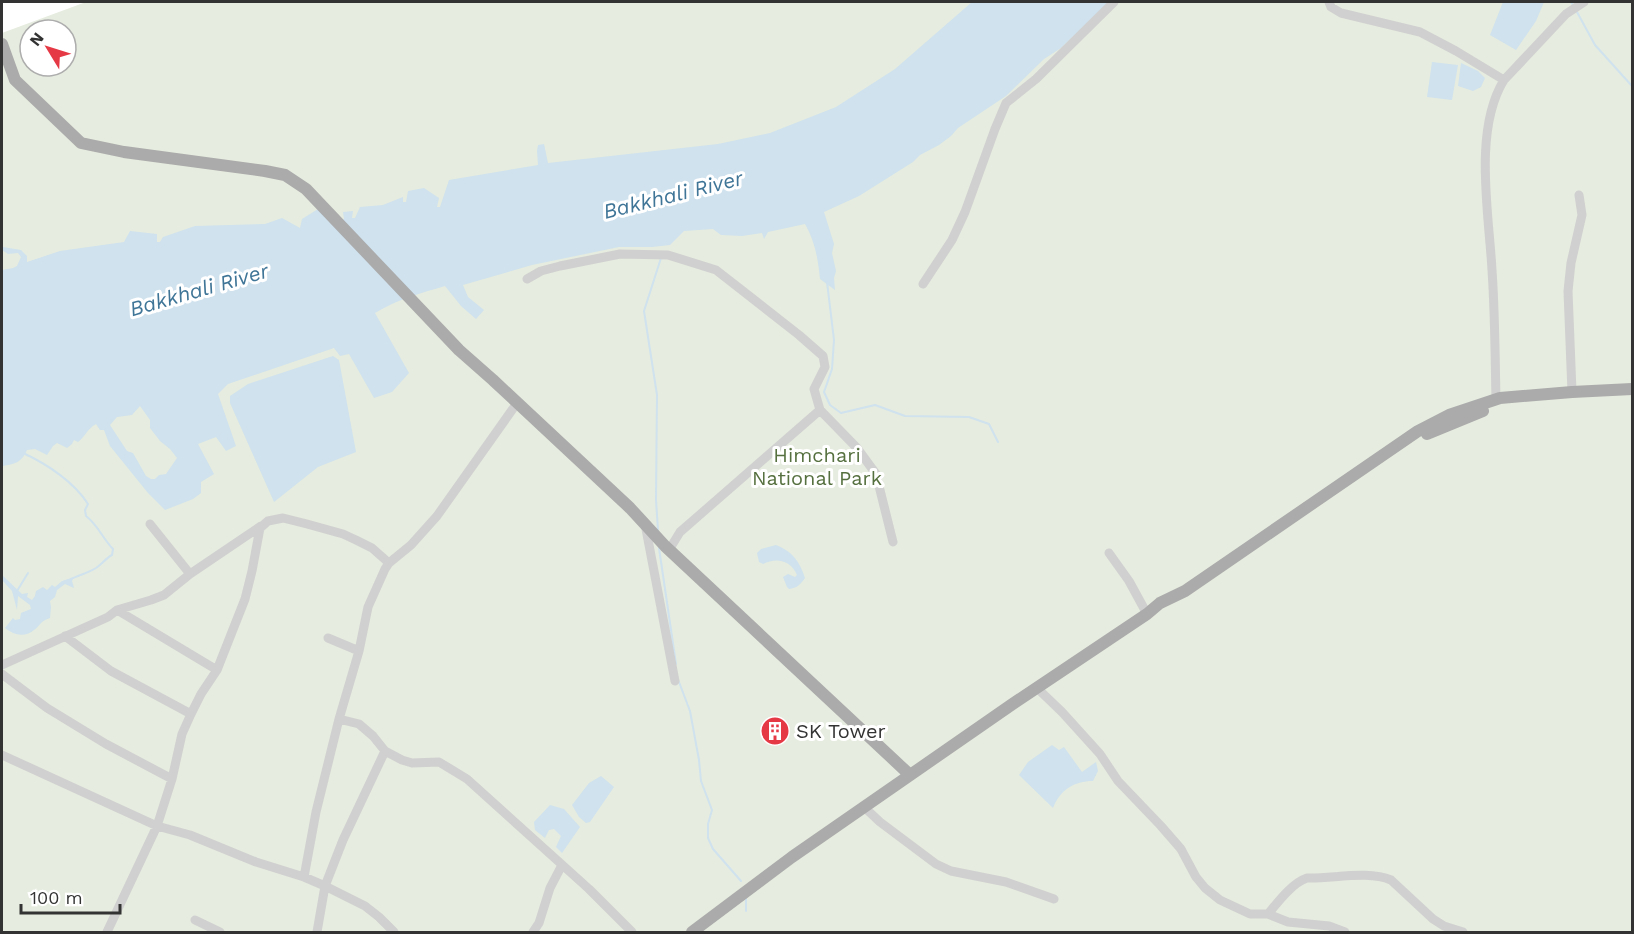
<svg xmlns="http://www.w3.org/2000/svg" width="1634" height="934" viewBox="0 0 1634 934" font-family="'Work Sans',sans-serif">
<style>
.green{fill:#e6ecdf;fill-rule:evenodd}
.water{fill:#cfe2ee;fill-rule:evenodd}
.lines{fill:none;stroke-linecap:round;stroke-linejoin:round}
.stream{stroke:#cfe2ee;stroke-width:2}
.minor{stroke:#d0d0d0;stroke-width:9}
.major{stroke:#ababab;stroke-width:12}
.labels{text-anchor:middle;stroke-width:6;stroke-linejoin:round;paint-order:stroke}
.park-label{font-size:20px;fill:#56703f;stroke:#fff}
.poi-label{font-size:20px;fill:#333;stroke:#fff;text-anchor:start}
.water-label{font-size:21px;font-style:italic;fill:#3f7597;stroke:#fff}
</style>
<rect width="100%" height="100%" fill="#fff"/>
<path class="green" d="M 86,2 L 1632,2 L 1632,932 L 2,932 L 2,33 ZM 30,30 L 66,30 L 66,66 L 30,66 Z"/>
<path class="water" d="M 972,2 L 1109,2 L 1061,48 L 1044,59 L 1006,96 L 958,128 L 951,136 L 939,145 L 920,155 L 913,162 L 859,196 L 824,212 L 834,244 L 832,253 L 836,271 L 834,278 L 835,290 L 820,279 C 818,259 815,241 805,224 L 768,232 L 764,239 L 762,233 L 742,236 L 721,235 L 713,229 L 684,231 L 670,245 L 652,247 L 619,247 L 532,265 L 463,285 L 468,297 L 484,310 L 476,319 L 461,306 L 445,286 C 421,293 396,300 375,313 L 409,373 L 392,392 L 374,398 L 349,354 L 340,356 L 334,348 L 228,384 L 218,394 L 236,446 L 226,451 L 216,437 L 198,444 L 214,474 L 201,482 L 201,493 L 193,499 L 165,510 L 148,493 L 110,446 L 104,430 L 100,430 L 96,424 C 87,429 85,437 78,442 L 74,440 L 72,444 L 67,448 L 57,443 L 53,446 L 47,455 L 35,449 L 27,450 C 21,463 15,464 2,466 L 2,270 L 13,268 L 17,266 L 21,257 L 18,253 L 8,254 L 2,250 L 3,247 L 21,250 L 27,256 L 27,262 L 60,251 L 124,242 L 130,231 L 157,234 L 157,242 L 160,242 L 163,237 L 195,226 L 265,224 L 282,218 L 300,228 L 302,219 L 318,209 L 332,222 L 344,219 L 343,212 L 353,211 L 352,218 L 355,218 L 360,207 L 383,205 L 403,197 L 403,202 L 406,202 L 408,191 L 424,188 L 439,198 L 437,207 L 440,207 L 449,180 L 538,165 L 537,151 L 538,145 L 544,144 L 548,163 L 718,144 L 770,133 L 836,107 L 895,69 ZM 140,406 L 150,420 L 150,428 L 160,441 L 170,449 L 177,458 L 166,474 L 159,475 L 155,479 L 151,479 L 146,476 L 133,453 L 127,451 L 110,425 L 117,417 L 132,415 Z
M 1503,2 L 1544,2 L 1536,21 L 1516,50 L 1490,35 Z
M 1432,62 L 1458,65 L 1452,100 L 1427,97 Z
M 1461,63 L 1478,71 L 1485,78 L 1481,87 L 1473,91 L 1458,86 Z
M 333,356 L 339,360 L 356,452 L 318,467 L 274,502 L 230,403 L 230,396 L 248,384 Z
M 776,545 C 792,551 800,562 805,578 C 800,585 797,588 789,589 L 787,587 L 783,577 L 788,574 L 795,577 L 797,575 C 791,560 776,557 763,564 L 759,562 L 757,553 L 761,549 Z
M 2,575 L 22,594 L 28,593 L 27,597 L 32,600 L 35,596 L 36,591 L 43,587 L 47,590 L 52,585 L 55,587 L 62,581 L 74,577 L 72,581 L 74,588 L 65,584 L 57,590 L 55,597 L 50,601 L 51,607 L 50,618 C 40,621 41,625 34,630 C 24,638 14,635 5,628 L 13,618 L 15,620 L 20,619 L 21,613 L 31,609 L 30,605 L 18,596 L 17,610 L 12,591 L 2,580 Z
M 1052,745 L 1059,750 L 1064,747 L 1082,772 L 1096,762 L 1098,771 L 1093,781 C 1074,781 1060,790 1053,808 L 1019,775 L 1028,762 Z
M 601,776 L 614,787 L 590,822 L 586,823 L 579,817 L 572,805 L 589,783 Z
M 550,805 L 564,809 L 580,827 L 562,853 L 556,847 L 561,836 L 554,829 L 549,830 L 545,838 L 535,830 L 534,822 Z"/>
<g class="lines">
<path class="stream" d="M 1571,2 L 1574,7
M 1577,12 L 1595,45 L 1632,86
M 827,282 L 834,340 L 832,369 L 824,392 L 830,405 L 841,413 L 875,405 L 905,416 L 969,417 L 989,424 L 998,442
M 23,453 C 47,464 74,482 88,504 L 85,510 L 86,516 C 98,525 103,539 113,549 L 112,555 C 106,558 102,564 96,568 C 88,573 79,575 71,579
M 658,530 L 656,500 L 657,395 L 644,311 L 661,258
M 659,548 L 676,664
M 17,591 L 28,573
M 679,682 L 690,711 L 699,760 L 701,781 L 712,810 L 708,824 L 708,838 L 713,849 L 741,881
M 746,911 L 746,896"/>
<path class="minor" d="M 1329,2 L 1331,7 L 1341,13 L 1420,32 L 1456,51 L 1504,80
M 527,279 L 541,271 L 560,266 L 620,254 L 668,255 L 716,270 L 799,335 L 823,356 L 825,367 L 814,389 L 820,410 L 857,448 L 876,474 L 893,542
M 923,284 L 952,240 L 965,212 L 995,129 L 1006,103 L 1036,79 L 1114,2
M 1572,392 L 1568,291 L 1571,263 L 1582,215 L 1579,195
M 1496,399 C 1495,356 1495,313 1492,270 C 1489,214 1473,130 1504,80 L 1566,14 L 1584,2
M 150,524 L 190,574
M 645,524 L 675,681
M 669,550 L 680,532 L 820,410
M 1109,553 L 1129,581 L 1147,614
M 117,610 L 217,670
M 65,636 L 111,671 L 191,714
M 328,638 L 359,651
M 2,665 L 108,617 L 117,610 L 151,600 L 164,595 L 190,574 L 261,526
M 2,674 L 47,708 L 106,744 L 172,779
M 1037,688 L 1062,712 L 1100,754 L 1118,781 L 1161,826 L 1181,849 L 1196,877 L 1205,888 L 1220,900 L 1250,914 L 1268,914 L 1288,922 L 1329,926 L 1345,932
M 339,719 L 359,724 L 373,736 L 385,751 L 402,760 L 412,763 L 439,762 L 467,779 L 589,889 L 632,932
M 2,755 L 157,826 L 190,835 L 256,862 L 304,877 L 325,886 L 365,906 L 379,917 L 394,932
M 864,807 L 880,822 L 936,864 L 951,871 L 1006,882 L 1054,899
M 304,877 L 316,812 L 339,719 L 359,651 L 368,607 L 385,569 L 389,563 L 411,545 L 437,516 L 517,403
M 1268,914 C 1278,902 1292,883 1307,878 C 1332,879 1368,870 1391,880 L 1433,919 L 1444,926 L 1463,932
M 195,920 L 220,932
M 107,932 L 157,826 L 172,779 L 182,734 L 191,714 L 201,694 L 217,670 L 245,599 L 252,571 L 260,528 L 268,521 L 283,518 L 307,524 L 343,534 L 356,540 L 372,548 L 389,563
M 317,932 L 325,886 L 343,840 L 385,751
M 533,932 L 539,923 L 550,888 L 562,865"/>
<path class="major" d="M 2,44 L 15,80 L 81,143 L 124,152 L 265,171 L 285,175 L 306,189 L 459,350 L 493,380 L 630,508 L 665,546 L 910,775
M 1427,434 L 1483,411
M 692,932 L 792,857 L 1014,703 L 1147,614 L 1160,603 L 1185,591 L 1418,431 L 1449,415 L 1500,398 L 1572,392 L 1632,389"/>
</g>
<defs>
<g id="building-disc" transform="scale(1.5)"><circle r="9.5" fill="#e63946" stroke="#fff"/><path d="M-4-6H4V6H1V3H-1V6H-4ZM-2.5-4.3h1.7v1.8h-1.7ZM.8-4.3h1.7v1.8H.8ZM-2.5-1h1.7V.8h-1.7ZM.8-1h1.7V.8H.8Z" fill="#fff"/></g>
</defs>
<g fill-rule="evenodd">
<use href="#building-disc" x="775" y="731"/>
</g>
<g class="labels">
<g class="park-label">
<text x="817" y="462">Himchari<tspan x="817" dy="23">National Park</tspan></text>
</g>
<g class="poi-label">
<text x="796" y="738">SK Tower</text>
</g>
<g class="water-label">
<text transform="translate(673 195) rotate(-14)" y="7">Bakkhali River</text>
<text transform="translate(199 290) rotate(-16)" y="7">Bakkhali River</text>
</g>
</g>
<rect width="1634" height="934" fill="none" stroke="#333333" stroke-width="6"/>
<g transform="translate(48 48) rotate(308)"><circle r="28" fill="#ffffff" stroke="#adadad" stroke-width="1.5"/>
<path d="M0-4.5L10 22L0 15L-10 22Z" fill="#e63946"/>
<text y="-9" font-size="16" font-weight="bold" text-anchor="middle" fill="#333333">N</text>
</g>
<path d="M21 904v9h99v-9" fill="none" stroke="#333333" stroke-width="3"/>
<text x="30" y="904" font-size="18" fill="#333333" stroke="#ffffff" stroke-width="4.5" paint-order="stroke">100 m</text>
</svg>
